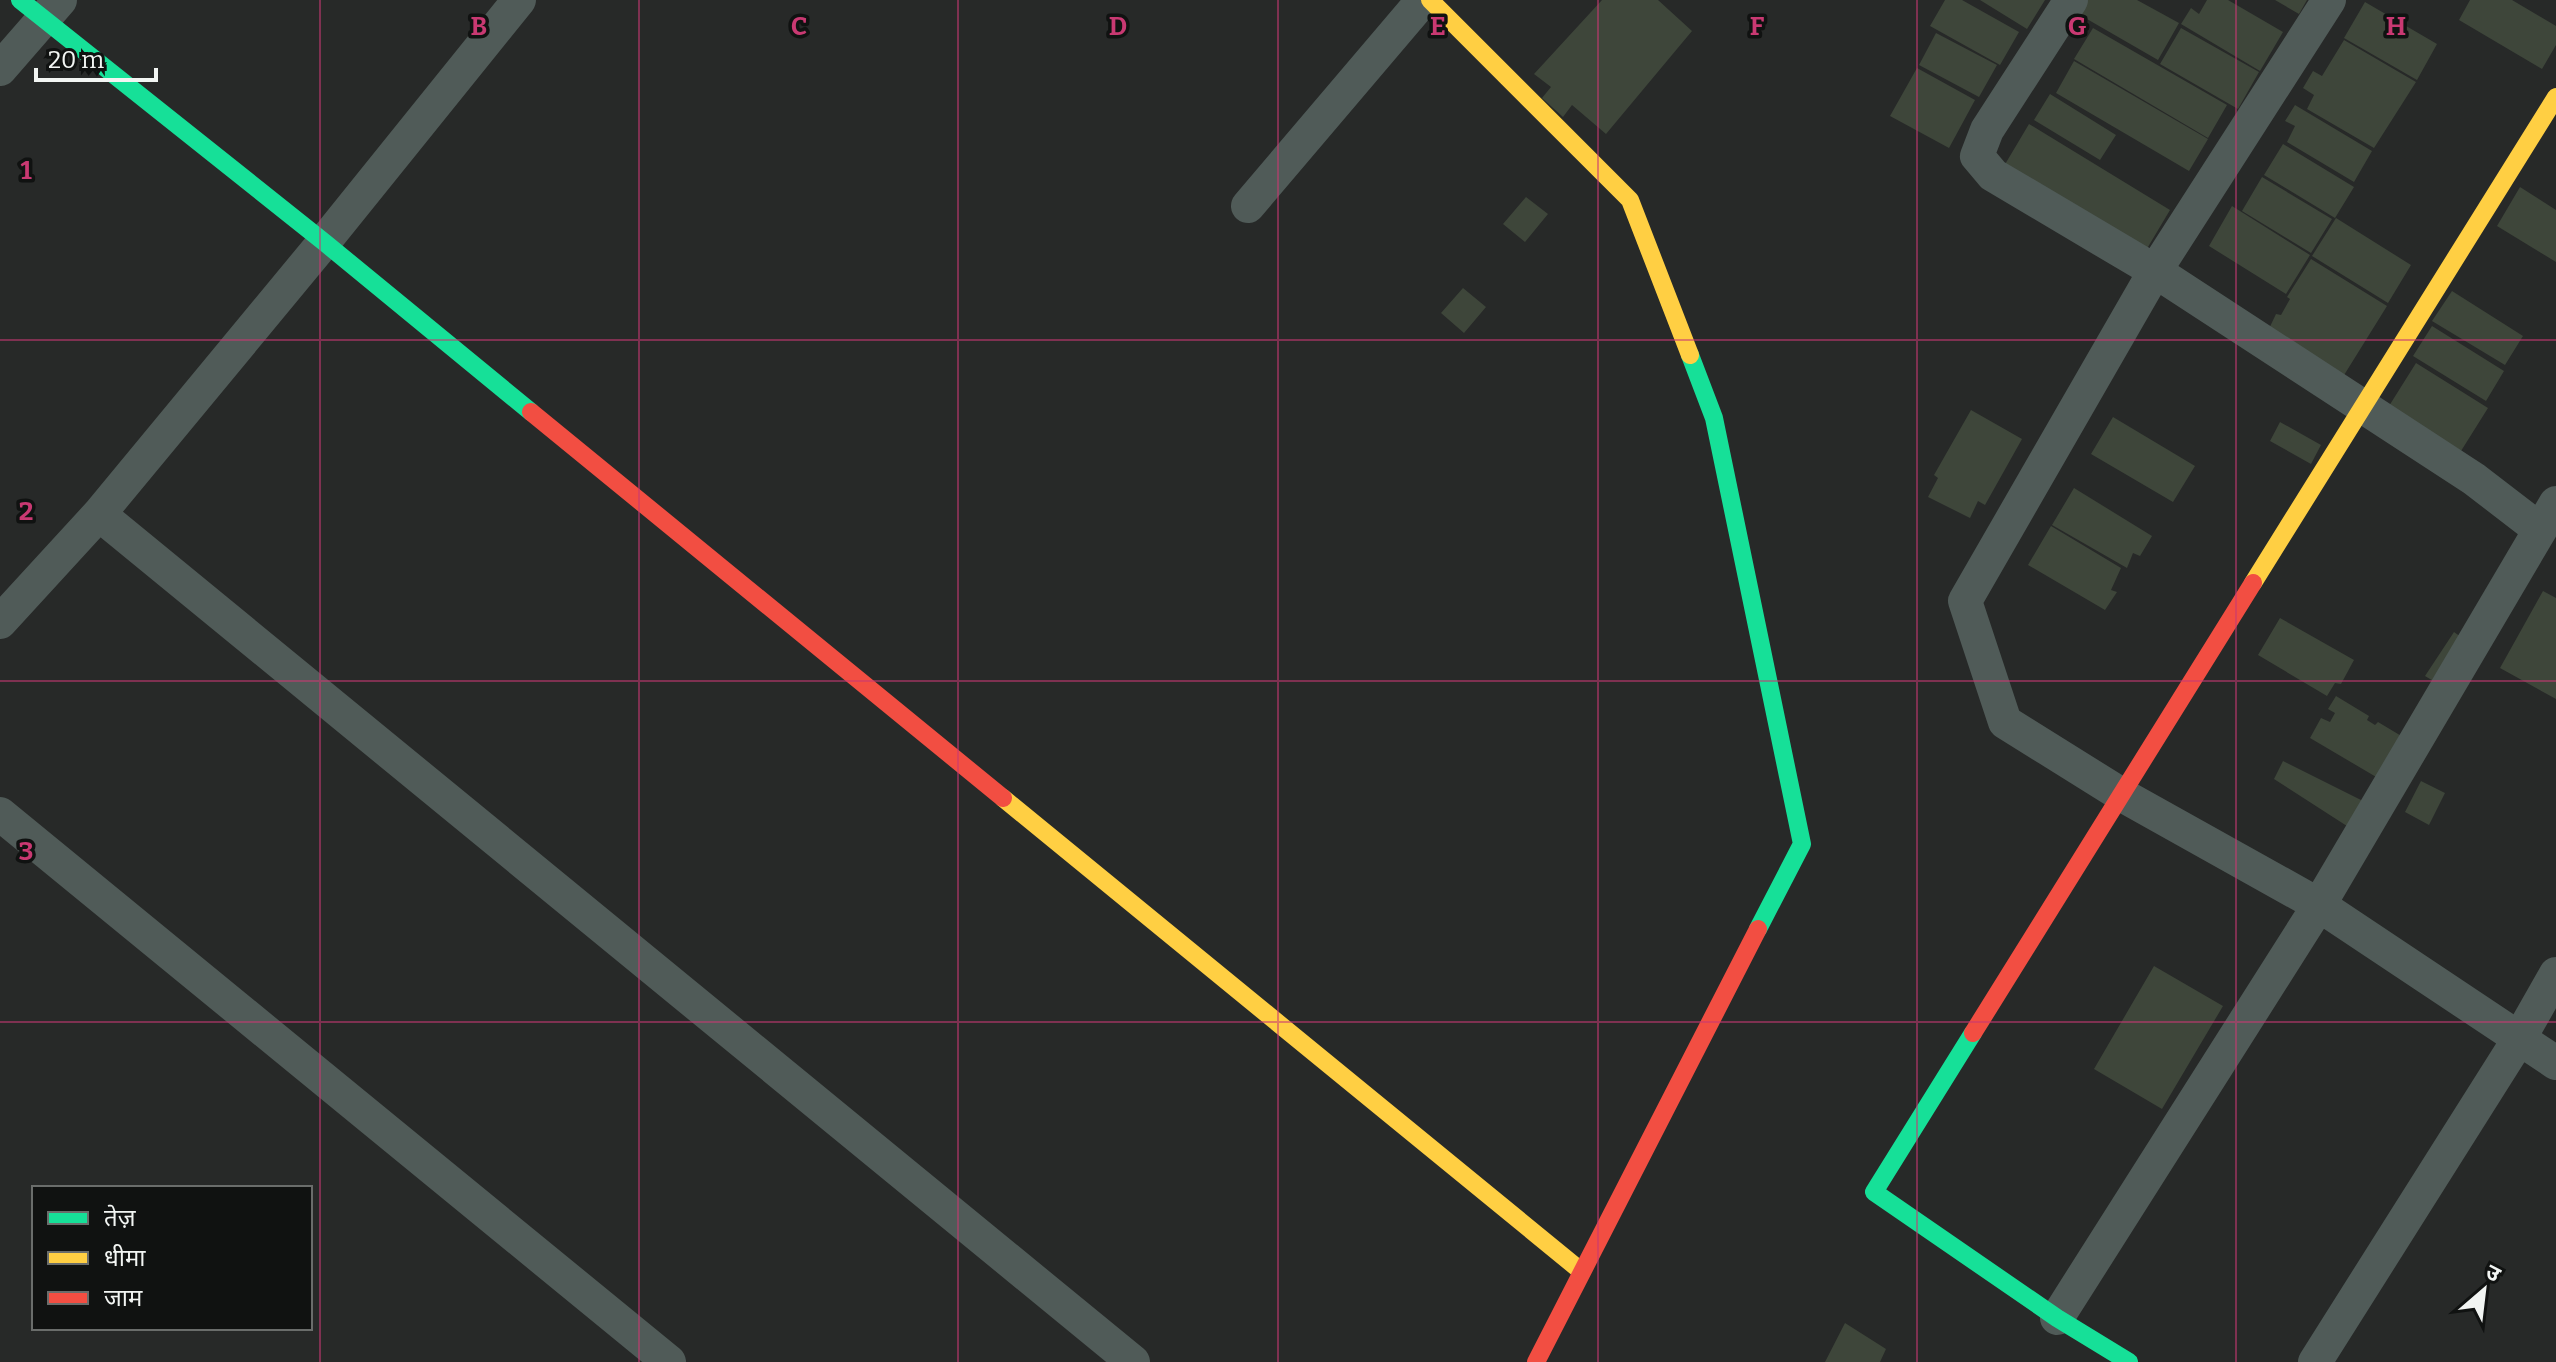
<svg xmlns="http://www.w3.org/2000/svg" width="2556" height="1362" viewBox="0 0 2556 1362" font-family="Bitter,'Noto Sans Devanagari',serif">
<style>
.building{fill:#3e463a}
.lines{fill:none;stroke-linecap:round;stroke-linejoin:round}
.street{stroke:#505b58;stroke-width:34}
.fast{stroke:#16e098;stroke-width:18}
.slow{stroke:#ffcf43;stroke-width:18}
.jam{stroke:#f24e42;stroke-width:18}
.grid{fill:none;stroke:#c93972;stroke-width:2;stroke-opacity:0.55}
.grid-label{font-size:26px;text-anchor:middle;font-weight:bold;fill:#c93972;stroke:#101211;stroke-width:7;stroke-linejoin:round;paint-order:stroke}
</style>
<rect width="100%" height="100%" fill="#272928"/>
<path class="building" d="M 1602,0 L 1658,0 L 1692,31 L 1606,134 L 1572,105 L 1563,117 L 1542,98 L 1551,87 L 1534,74 Z
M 1945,0 L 1962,0 L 2019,32 L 2000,65 L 1930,26 Z
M 1980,0 L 2045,0 L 2027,29 Z
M 2088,0 L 2137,0 L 2179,23 L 2158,60 L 2080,15 Z
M 2207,0 L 2228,0 L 2283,32 L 2260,71 L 2181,24 L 2191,8 L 2199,14 Z
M 2275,0 L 2307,0 L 2299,14 Z
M 2470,0 L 2512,0 L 2556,26 L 2556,45 L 2542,69 L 2459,20 Z
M 2365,2 L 2437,44 L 2417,80 L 2344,38 Z
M 2093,28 L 2227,105 L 2208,138 L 2074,59 Z
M 2181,28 L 2259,72 L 2238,109 L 2160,64 Z
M 1936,33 L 1997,65 L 1979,97 L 1919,65 Z
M 2344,40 L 2416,82 L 2374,148 L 2307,109 L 2314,95 L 2303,88 L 2313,71 L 2322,76 Z
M 2074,61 L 2208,139 L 2189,171 L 2056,93 Z
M 1917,68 L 1975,100 L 1949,148 L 1890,116 Z
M 2050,94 L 2116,135 L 2100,160 L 2034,120 Z
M 2295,105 L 2372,151 L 2354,182 L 2287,142 L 2295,126 L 2285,121 Z
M 2029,124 L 2170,210 L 2145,252 L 2004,166 Z
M 2283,144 L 2354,187 L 2335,218 L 2264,175 Z
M 2262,177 L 2332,219 L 2311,253 L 2242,211 Z
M 2520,187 L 2556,210 L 2556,262 L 2497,226 Z
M 1526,197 L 1548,214 L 1525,242 L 1503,224 Z
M 2232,206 L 2310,255 L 2286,294 L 2209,246 Z
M 2336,218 L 2411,265 L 2388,303 L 2312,256 Z
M 2311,259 L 2387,306 L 2341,380 L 2266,335 L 2276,314 L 2281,315 L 2290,299 L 2287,297 Z
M 1463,288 L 1486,307 L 1464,333 L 1441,313 Z
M 2452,291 L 2523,336 L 2505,365 L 2432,321 Z
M 2432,326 L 2504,371 L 2486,401 L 2413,356 Z
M 2416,363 L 2488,408 L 2461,451 L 2389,406 Z
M 1971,410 L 2022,439 L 1985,505 L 1978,501 L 1970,518 L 1928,497 L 1938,478 L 1934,475 Z
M 2113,417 L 2195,466 L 2173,502 L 2091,454 Z
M 2280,422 L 2321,445 L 2311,464 L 2270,441 Z
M 2074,488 L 2152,536 L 2140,556 L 2133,553 L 2127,568 L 2052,525 Z
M 2051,526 L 2121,568 L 2111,590 L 2117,592 L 2105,610 L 2028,565 Z
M 2543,591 L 2556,598 L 2556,699 L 2500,668 Z
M 2280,618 L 2354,660 L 2341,684 L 2335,683 L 2327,696 L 2258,655 Z
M 2454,632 L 2468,642 L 2440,685 L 2425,676 Z
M 2336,696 L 2369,716 L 2367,720 L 2375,725 L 2378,722 L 2408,740 L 2383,781 L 2310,738 L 2321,718 L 2330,722 L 2335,713 L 2328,709 Z
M 2283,761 L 2363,801 L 2350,828 L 2274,779 Z
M 2421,781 L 2445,793 L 2429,825 L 2405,812 Z
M 2154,966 L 2223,1006 L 2162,1109 L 2094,1069 Z
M 1845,1323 L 1886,1349 L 1880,1362 L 1825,1362 Z"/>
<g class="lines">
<path class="street" d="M 2071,0 L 1987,130 L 1977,156 L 1993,175 L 2155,271 L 2474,479 L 2539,529
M 2329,0 L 2155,271 L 1965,601 L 2005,722 L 2122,795 L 2319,905 L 2556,1063
M 0,69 L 60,0
M 1248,206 L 1423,0
M 99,514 L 1133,1362
M 0,622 L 99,514 L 324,242 L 519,0
M 0,814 L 669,1362
M 2057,1318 L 2319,905 L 2556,503
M 2315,1362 L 2519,1039 L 2556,974"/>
<path class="fast" d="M 20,0 L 324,242 L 531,412
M 1690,355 L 1714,418 L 1802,844 L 1758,929
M 1973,1033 L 1874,1192 L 2057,1318 L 2129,1362"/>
<path class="slow" d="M 1430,0 L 1630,200 L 1690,355
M 2253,583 L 2556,97
M 1003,798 L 1581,1271"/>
<path class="jam" d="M 531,412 L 1003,798
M 1973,1033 L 2253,583
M 1536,1362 L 1758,929"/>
</g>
<path class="grid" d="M 320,0 L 320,1362M 639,0 L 639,1362M 958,0 L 958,1362M 1278,0 L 1278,1362M 1598,0 L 1598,1362M 1917,0 L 1917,1362M 2236,0 L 2236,1362M 0,340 L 2556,340M 0,681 L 2556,681M 0,1022 L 2556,1022"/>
<g class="grid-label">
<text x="479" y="35">B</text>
<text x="799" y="35">C</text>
<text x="1118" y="35">D</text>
<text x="1438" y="35">E</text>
<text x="1757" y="35">F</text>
<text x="2077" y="35">G</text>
<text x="2396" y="35">H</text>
<text x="26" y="179">1</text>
<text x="26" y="520">2</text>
<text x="26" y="860">3</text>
</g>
<rect x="32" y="1186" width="280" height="144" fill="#101211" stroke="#6a6d6b" stroke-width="2"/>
<rect x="48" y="1212" width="40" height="12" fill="#16e098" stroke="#6a6d6b" stroke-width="2"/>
<text x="104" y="1226" font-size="24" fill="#f2f5f3">तेज़</text>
<rect x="48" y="1252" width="40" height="12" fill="#ffcf43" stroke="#6a6d6b" stroke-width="2"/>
<text x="104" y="1266" font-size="24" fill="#f2f5f3">धीमा</text>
<rect x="48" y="1292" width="40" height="12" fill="#f24e42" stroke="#6a6d6b" stroke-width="2"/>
<text x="104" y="1306" font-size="24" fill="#f2f5f3">जाम</text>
<g transform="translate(2484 1290) rotate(28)" stroke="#101211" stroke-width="6" paint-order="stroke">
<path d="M0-6L14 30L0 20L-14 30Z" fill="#f2f5f3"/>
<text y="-12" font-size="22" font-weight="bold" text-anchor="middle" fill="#f2f5f3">उ</text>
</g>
<path d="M36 68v12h120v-12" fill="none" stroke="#f2f5f3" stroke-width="4"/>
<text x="48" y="68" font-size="24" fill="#f2f5f3" stroke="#101211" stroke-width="6" paint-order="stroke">20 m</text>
</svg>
